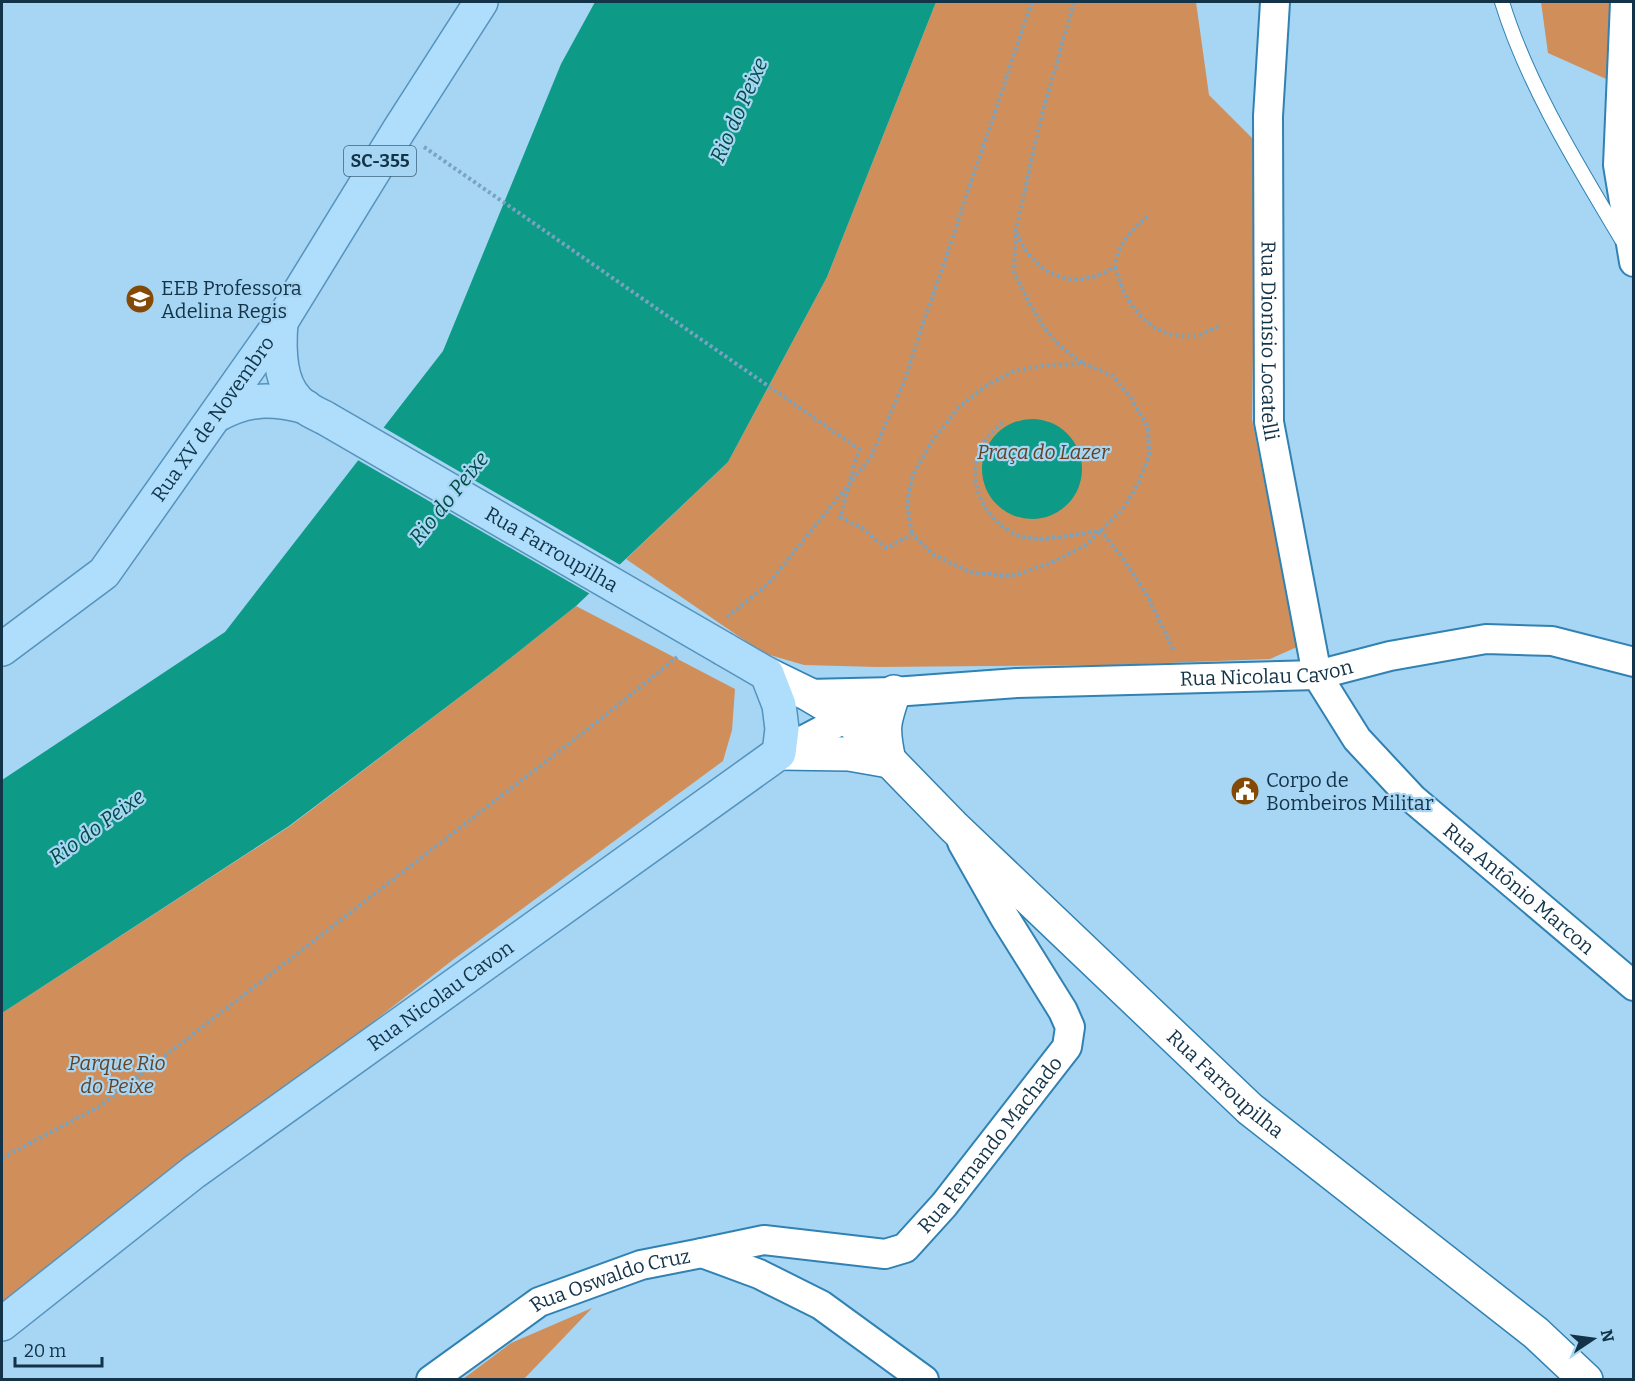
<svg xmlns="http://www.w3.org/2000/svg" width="1635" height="1381" viewBox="0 0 1635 1381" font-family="Bitter,serif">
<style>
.green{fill:#d08f5a}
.water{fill:#0d9a86}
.pier{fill:#a7d5f4}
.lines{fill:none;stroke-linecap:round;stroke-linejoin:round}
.service-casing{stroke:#3082b3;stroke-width:16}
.minor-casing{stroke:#3082b3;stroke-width:32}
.tertiary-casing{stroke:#3082b3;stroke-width:36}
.primary-casing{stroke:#5693bc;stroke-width:36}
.path{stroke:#79a3bf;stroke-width:4;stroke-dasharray:3 3;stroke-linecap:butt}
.service{stroke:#fff;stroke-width:14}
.minor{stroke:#fff;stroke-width:28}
.tertiary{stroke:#fff;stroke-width:33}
.primary{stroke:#afddfc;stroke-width:33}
.primary-bridge-casing{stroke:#5693bc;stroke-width:36;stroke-linecap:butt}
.primary-bridge{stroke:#afddfc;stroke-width:33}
.labels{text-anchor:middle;stroke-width:4.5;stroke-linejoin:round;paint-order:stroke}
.shield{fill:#a7d5f4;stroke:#3f647c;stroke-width:1.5}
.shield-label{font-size:18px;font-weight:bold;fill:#123348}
.poi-label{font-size:20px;fill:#123348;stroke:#a7d5f4;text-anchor:start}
.street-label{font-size:20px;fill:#123348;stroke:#a7d5f4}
.park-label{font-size:20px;font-style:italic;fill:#664224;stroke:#a7d5f4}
.water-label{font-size:21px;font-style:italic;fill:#014b41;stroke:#a7d5f4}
</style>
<rect width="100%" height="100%" fill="#a7d5f4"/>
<path class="green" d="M 936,2 L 1196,2 L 1209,95 L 1256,142 L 1252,419 L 1297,647 L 1270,659 L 1113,665 L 878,667 L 804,665 L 763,653 L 626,559 L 728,462 L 827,277 Z
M 1541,2 L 1633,2 L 1633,91 L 1548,53 Z
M 576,606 L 735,689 L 732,730 L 723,761 L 454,959 L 2,1310 L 2,1013 L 290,826 L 494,671 Z
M 592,1308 L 524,1379 L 463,1379 L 511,1343 Z"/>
<path class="water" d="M 595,2 L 936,2 L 827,277 L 728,462 L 576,606 L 494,671 L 289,826 L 2,1013 L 2,780 L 225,632 L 443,351 L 561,64 Z
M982 469a50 50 0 1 1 100 0a50 50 0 1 1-100 0Z"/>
<path class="pier" d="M 381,426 L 622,566 L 592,595 L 356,459 Z"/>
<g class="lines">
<g class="service-casing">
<path id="service" d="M 1502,2 C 1527,84 1578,166 1622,240"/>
</g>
<g class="minor-casing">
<g id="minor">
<path id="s1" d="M 1275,2 L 1268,116 L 1269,422 L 1317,675 L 1357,739 L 1413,799 L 1634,986"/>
<path d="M 1625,2 L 1618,165 L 1634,262"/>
<path id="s2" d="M 808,694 L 894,692 L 1017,683 L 1317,675 L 1390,656 L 1486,639 L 1552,641 L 1634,662"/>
<path d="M 779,753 L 865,708"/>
<path id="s3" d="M 702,1253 L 764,1240 L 885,1254 L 905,1248 L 944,1205 L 1067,1047 L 1070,1027 L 1063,1011 L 1005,918 L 962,842"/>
<path id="s4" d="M 431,1380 L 539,1302 L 641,1265 L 702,1253 L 759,1274 L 821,1305 L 924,1380"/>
</g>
</g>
<g class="tertiary-casing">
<g id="tertiary">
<path id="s5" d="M 767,674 L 808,694 L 847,717 L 954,827 L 1250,1109 L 1536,1333 L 1586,1380"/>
<path d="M 779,753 L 849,754 L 889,761"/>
<path d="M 889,761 C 882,728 883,724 894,692"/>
</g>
</g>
<g class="primary-casing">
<g id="primary">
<path d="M 281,322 C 279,346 279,382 297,400 C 304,408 315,413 325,418"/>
<path d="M 217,415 C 249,398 271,398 306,407"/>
<path id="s6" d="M 2,649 L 104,573 L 281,322 L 399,130 L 481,2"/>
<path id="s7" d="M 2,1324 L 194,1172 L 779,753 L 782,729 L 779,705 L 767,674 L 724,649"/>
</g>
</g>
<path class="path" d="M 1074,2 L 1041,118 L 1016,229 L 1014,272 L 1029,303 L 1045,329 L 1060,346 L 1084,364
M 424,147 L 859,449 L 840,517 L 862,528 L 886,548 L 912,534 L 934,555 L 970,572 L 1010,576 L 1049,564 L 1086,545 L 1123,509 L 1138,484 L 1149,455 L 1148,427 L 1131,398 L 1112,375 L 1084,364 L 1047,365 L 1014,371 L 984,387 L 958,408 L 931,443 L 913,475 L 907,503 L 912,534
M 1017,233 C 1026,258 1050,281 1079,279 C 1091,279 1104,273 1115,267 C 1117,246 1131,229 1148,216
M 1115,267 C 1125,306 1154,344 1199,335 C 1206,333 1214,328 1220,325
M 1003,423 C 960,451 970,511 1013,533 C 1040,546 1073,533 1101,531 L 1122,557 L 1148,597 L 1174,651
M 727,617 L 768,584 L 871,457 L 902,387 L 1032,2
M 2,1158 L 100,1106 L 602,718 L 677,657"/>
<use href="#service" class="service"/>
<use href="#minor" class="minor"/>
<use href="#tertiary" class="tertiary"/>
<use href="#primary" class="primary"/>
<g class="primary-bridge-casing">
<g id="primary-bridge">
<path id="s8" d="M 325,418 L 724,649"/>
</g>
</g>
<use href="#primary-bridge" class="primary-bridge"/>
</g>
<defs>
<g id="school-disc" transform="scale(1.5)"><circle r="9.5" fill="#854906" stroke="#a7d5f4"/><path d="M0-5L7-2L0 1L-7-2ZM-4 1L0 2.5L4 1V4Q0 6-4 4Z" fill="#fff"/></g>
<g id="civic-disc" transform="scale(1.5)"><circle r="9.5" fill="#854906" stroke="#a7d5f4"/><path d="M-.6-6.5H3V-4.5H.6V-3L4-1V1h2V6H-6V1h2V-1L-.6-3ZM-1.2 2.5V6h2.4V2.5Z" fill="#fff"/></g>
</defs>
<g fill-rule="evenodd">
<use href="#school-disc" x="140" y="299"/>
<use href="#civic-disc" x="1245" y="791"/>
</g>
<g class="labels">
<rect class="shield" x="344" y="146" width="72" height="30" rx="4.5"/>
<g class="shield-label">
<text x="380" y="167">SC-355</text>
</g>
<g class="poi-label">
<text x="161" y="295">EEB Professora<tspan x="161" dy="23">Adelina Regis</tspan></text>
<text x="1266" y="787">Corpo de<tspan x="1266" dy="23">Bombeiros Militar</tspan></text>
</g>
<g class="street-label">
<text dy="7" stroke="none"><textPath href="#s1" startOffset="339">Rua Dionísio Locatelli</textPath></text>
<text dy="7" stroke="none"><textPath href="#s6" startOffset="316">Rua XV de Novembro</textPath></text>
<text dy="7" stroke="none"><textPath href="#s8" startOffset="262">Rua Farroupilha</textPath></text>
<text dy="7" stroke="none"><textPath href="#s2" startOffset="459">Rua Nicolau Cavon</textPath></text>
<text dy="7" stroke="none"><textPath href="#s1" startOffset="974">Rua Antônio Marcon</textPath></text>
<text dy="7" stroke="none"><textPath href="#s7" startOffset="548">Rua Nicolau Cavon</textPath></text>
<text dy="7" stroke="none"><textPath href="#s5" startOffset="618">Rua Farroupilha</textPath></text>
<text dy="7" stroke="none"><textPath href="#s3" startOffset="340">Rua Fernando Machado</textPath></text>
<text dy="7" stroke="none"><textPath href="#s4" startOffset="208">Rua Oswaldo Cruz</textPath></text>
</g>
<g class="park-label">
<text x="1043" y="459">Praça do Lazer</text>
<text x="117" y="1070">Parque Rio<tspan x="117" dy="23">do Peixe</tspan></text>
</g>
<g class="water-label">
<text transform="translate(739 110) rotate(-66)" y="7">Rio do Peixe</text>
<text transform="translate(449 498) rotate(-51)" y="7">Rio do Peixe</text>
<text transform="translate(97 827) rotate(-36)" y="7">Rio do Peixe</text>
</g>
</g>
<rect width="1635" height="1381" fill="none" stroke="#123348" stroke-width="6"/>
<g transform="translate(1593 1339) rotate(77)" stroke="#a7d5f4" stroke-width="4.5" paint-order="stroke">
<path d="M0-4.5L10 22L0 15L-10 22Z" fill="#123348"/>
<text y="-9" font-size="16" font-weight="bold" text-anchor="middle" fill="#123348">N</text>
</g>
<path d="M15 1357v9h87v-9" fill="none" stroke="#123348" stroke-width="3"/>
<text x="24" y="1357" font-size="18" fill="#123348" stroke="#a7d5f4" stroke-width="4.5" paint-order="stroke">20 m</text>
</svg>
